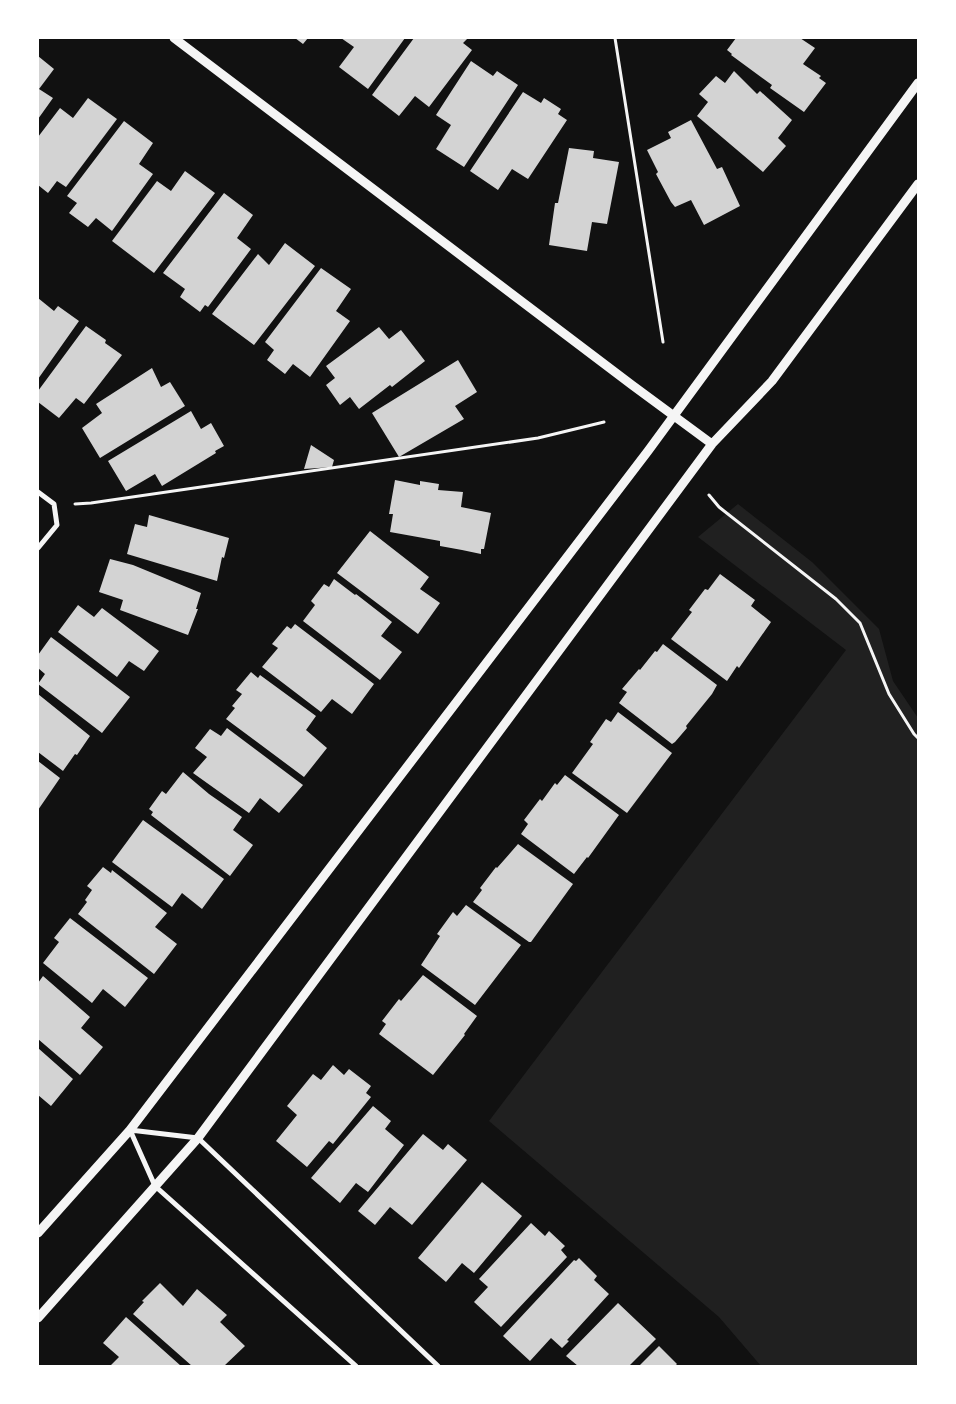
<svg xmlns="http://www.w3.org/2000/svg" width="956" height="1404" viewBox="0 0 956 1404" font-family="Overpass,sans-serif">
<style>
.green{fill:#202020}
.building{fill:#d3d3d3}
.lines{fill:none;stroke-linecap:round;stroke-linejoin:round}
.path{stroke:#f5f5f5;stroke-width:3}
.minor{stroke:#f5f5f5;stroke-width:5}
.tertiary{stroke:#f5f5f5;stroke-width:9}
</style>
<rect width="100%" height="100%" fill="#111"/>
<path class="green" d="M 738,504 L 812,562 L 879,629 L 893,681 L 918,718 L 918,1366 L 761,1366 L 719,1317 L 489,1121 L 846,650 L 698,537 Z"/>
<path class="building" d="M 295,38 L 308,38 L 303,44 Z
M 341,38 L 405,38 L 368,89 L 339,67 L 354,47 Z
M 414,38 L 468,38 L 463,43 L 472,50 L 429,107 L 415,96 L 399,116 L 372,95 Z
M 736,38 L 800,38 L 815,48 L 803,64 L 821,76 L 819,78 L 826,83 L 804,112 L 770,88 L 772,85 L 731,55 L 732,54 L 727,50 Z
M 38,56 L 54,69 L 39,89 L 53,98 L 38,119 Z
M 471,61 L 493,76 L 497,71 L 518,85 L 464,167 L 436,149 L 451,125 L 436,115 Z
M 734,71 L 757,94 L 760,91 L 792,120 L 778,138 L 786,146 L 763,172 L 697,116 L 708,102 L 699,94 L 716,76 L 725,83 Z
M 523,92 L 541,103 L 544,98 L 561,109 L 558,114 L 567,120 L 528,179 L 512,169 L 498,190 L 470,171 Z
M 88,98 L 117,119 L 66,187 L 57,181 L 48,193 L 38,185 L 38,137 L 60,108 L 73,118 Z
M 691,120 L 717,169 L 722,167 L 740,206 L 704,225 L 691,200 L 675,207 L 671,202 L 656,174 L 658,172 L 647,150 L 671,138 L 668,132 Z
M 124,121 L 153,143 L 139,164 L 153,174 L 112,231 L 96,218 L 88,227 L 69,213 L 77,203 L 67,196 Z
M 569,148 L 594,151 L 593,158 L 619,162 L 607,224 L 592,222 L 587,251 L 549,245 L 555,203 L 558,203 Z
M 185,171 L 215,193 L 154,273 L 112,241 L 157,181 L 171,191 Z
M 224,193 L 253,215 L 237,238 L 251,249 L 208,307 L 205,305 L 200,312 L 180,297 L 185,289 L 163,273 Z
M 285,243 L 315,266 L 254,345 L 212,314 L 258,254 L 269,265 Z
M 321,268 L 351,289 L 336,311 L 350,321 L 310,377 L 293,364 L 285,374 L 267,360 L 274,350 L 265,342 Z
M 38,298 L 54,311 L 58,306 L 79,321 L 38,379 Z
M 86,326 L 106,340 L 105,343 L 122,355 L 84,404 L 76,398 L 59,418 L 38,402 L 38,391 Z
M 379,327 L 389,339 L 401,330 L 425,361 L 392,387 L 390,385 L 359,409 L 350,397 L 340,405 L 326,385 L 335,378 L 326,366 Z
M 458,360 L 477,392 L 455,406 L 464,419 L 399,457 L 372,413 Z
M 152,368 L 161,387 L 170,382 L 185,406 L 100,458 L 82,428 L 102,413 L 96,404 Z
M 191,411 L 201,429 L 211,423 L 224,446 L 215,451 L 216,453 L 162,486 L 155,474 L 126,491 L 108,461 Z
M 311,445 L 334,460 L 332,467 L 304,469 Z
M 395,480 L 420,485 L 420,481 L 439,484 L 438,490 L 463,492 L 461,507 L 491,513 L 484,549 L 481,549 L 481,554 L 462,550 L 440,546 L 440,541 L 390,532 L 393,514 L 389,514 Z
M 149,515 L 229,538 L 224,558 L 222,557 L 217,581 L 127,554 L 135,524 L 147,527 Z
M 370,531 L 429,577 L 420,589 L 440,603 L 418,634 L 337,573 Z
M 110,559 L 133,565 L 201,593 L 196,609 L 198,609 L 188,635 L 120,610 L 123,600 L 99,592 Z
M 720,574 L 755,600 L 751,606 L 771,622 L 739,668 L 737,666 L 727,681 L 671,639 L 692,612 L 689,610 L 705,589 L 708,590 Z
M 334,579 L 355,595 L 356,594 L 392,622 L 381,636 L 402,652 L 380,680 L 303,621 L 315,605 L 311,601 L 324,584 L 329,587 Z
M 78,605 L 94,617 L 102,608 L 159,651 L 144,671 L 129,661 L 117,677 L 58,632 Z
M 295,624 L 374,684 L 352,714 L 332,699 L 321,712 L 262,667 L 278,648 L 272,644 L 287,626 L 291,629 Z
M 51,637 L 130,697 L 102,733 L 38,684 L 45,674 L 38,668 L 38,655 Z
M 663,644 L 717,685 L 712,694 L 686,726 L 687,728 L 675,742 L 672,744 L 619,703 L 627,692 L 622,689 L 639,669 L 640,670 L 655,651 L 657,652 Z
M 251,672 L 258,678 L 260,675 L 316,716 L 306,730 L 327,748 L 304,777 L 226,719 L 235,708 L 232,706 L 242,694 L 236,690 Z
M 38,694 L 90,736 L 77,755 L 75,754 L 63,771 L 38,752 Z
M 618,712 L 672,753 L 627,813 L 572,773 L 593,744 L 590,742 L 606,719 L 611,722 Z
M 227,728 L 303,785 L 279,813 L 260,798 L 249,813 L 193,773 L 207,757 L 195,748 L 210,729 L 221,736 Z
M 38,761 L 60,778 L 38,810 Z
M 183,772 L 209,794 L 242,817 L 233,830 L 253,845 L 230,876 L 151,815 L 153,812 L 149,809 L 162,791 L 166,794 Z
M 565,775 L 619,815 L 588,858 L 587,857 L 574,874 L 521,834 L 528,824 L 524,820 L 540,799 L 542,801 L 555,783 L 557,785 Z
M 143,820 L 224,879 L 202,909 L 182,893 L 172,907 L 112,862 Z
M 518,844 L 573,884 L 531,942 L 529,942 L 473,902 L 482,890 L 480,888 L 496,867 L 497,868 Z
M 103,867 L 111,873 L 112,870 L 167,913 L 155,927 L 177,944 L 154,974 L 78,914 L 87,902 L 85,900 L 92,890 L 87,886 Z
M 466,905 L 521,945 L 475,1005 L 421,965 L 440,936 L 437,934 L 453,912 L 457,916 Z
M 70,918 L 148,978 L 125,1007 L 103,989 L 92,1003 L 43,963 L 59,942 L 54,938 Z
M 423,975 L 477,1016 L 464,1034 L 465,1035 L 433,1075 L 379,1034 L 386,1024 L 382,1021 L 399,999 L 401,1001 Z
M 43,976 L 90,1017 L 81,1028 L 103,1047 L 80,1075 L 38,1039 L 38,983 Z
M 38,1048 L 73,1079 L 51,1106 L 38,1095 Z
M 333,1065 L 344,1075 L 349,1069 L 371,1086 L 366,1093 L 371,1097 L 333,1144 L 329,1141 L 307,1167 L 276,1141 L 297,1115 L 287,1106 L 313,1074 L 321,1080 Z
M 373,1106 L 391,1121 L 385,1129 L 404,1145 L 368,1192 L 356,1183 L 340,1203 L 311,1178 Z
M 423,1134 L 443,1150 L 448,1144 L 467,1160 L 412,1225 L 390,1207 L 375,1225 L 358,1211 Z
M 482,1182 L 522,1216 L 474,1273 L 462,1263 L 446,1282 L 418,1258 Z
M 531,1223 L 545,1236 L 549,1231 L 565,1246 L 561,1250 L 567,1257 L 501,1327 L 474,1302 L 488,1287 L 479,1279 Z
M 579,1258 L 597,1276 L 594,1280 L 609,1294 L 567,1340 L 569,1341 L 562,1348 L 551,1338 L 530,1361 L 503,1336 L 574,1260 L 576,1261 Z
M 160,1283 L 183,1306 L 197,1289 L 227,1315 L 220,1322 L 245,1346 L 224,1366 L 192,1366 L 133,1314 L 144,1302 L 142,1301 Z
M 618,1303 L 656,1339 L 629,1366 L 578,1366 L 566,1356 Z
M 126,1317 L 181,1366 L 110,1366 L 119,1357 L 103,1343 Z
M 659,1346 L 677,1364 L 675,1366 L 639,1366 Z"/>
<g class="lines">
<path class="path" d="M 615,38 L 663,342
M 709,495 L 719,507 L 836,599 L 860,623 L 889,694 L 914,734 L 918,738
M 75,504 L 91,503 L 538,438 L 604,422"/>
<path class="minor" d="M 38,492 L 54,504 L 57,525 L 38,548
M 130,1130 L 198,1138 L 438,1366
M 130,1130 L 155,1186 L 356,1366"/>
<path class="tertiary" d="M 174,38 L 632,385 L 712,444
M 38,1233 L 130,1130 L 648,451 L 918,83
M 38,1318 L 198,1138 L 712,444 L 772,381 L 918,184"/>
</g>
<rect width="956" height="1404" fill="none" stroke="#ffffff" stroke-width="78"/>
</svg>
